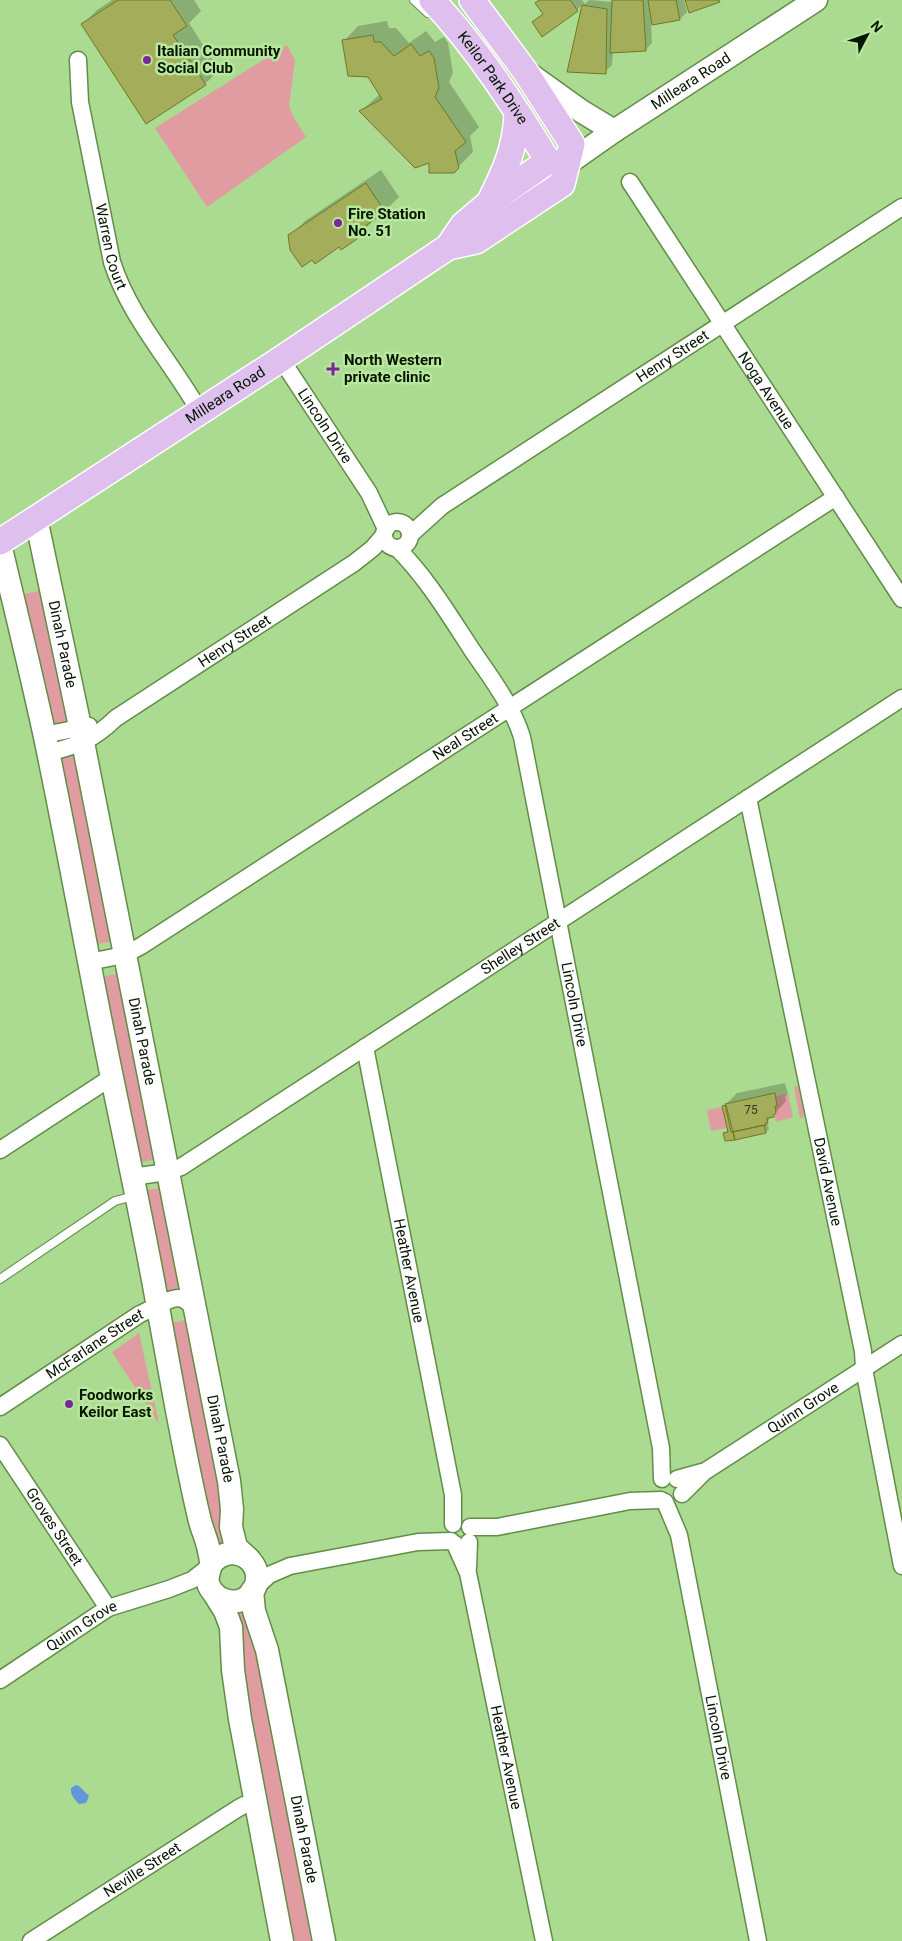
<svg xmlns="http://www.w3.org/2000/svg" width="902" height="1941" viewBox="0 0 902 1941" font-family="Roboto,sans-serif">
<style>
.green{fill:#e09ca1}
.water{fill:#5f96dc}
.shadow{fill:#0003}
.building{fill:#a4ae5a;stroke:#707821}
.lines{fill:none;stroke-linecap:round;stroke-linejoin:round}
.lane-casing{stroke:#628d48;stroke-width:10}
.street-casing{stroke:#628d48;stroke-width:19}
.secondary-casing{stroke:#628d48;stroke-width:25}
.primary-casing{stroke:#fff;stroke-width:28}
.lane{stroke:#fff;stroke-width:8}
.street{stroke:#fff;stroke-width:16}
.secondary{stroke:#fff;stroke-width:22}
.primary{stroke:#dfbfee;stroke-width:25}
.poi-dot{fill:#792898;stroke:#b8e79e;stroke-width:2}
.labels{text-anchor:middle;stroke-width:5;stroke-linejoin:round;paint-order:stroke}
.number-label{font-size:12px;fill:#2e3c16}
.poi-label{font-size:15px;font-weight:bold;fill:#061600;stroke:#b8e79e;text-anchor:start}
.street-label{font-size:15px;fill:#061600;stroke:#b8e79e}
</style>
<rect width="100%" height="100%" fill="#abda91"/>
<path class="green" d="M 287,45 L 295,60 L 289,106 L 294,118 L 306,137 L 207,207 L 155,128 Z
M 48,589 L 74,721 L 50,726 L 24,594 Z
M 80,755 L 115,941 L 92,945 L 57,759 Z
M 122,973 L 158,1159 L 136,1163 L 100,977 Z
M 794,1086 L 799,1087 L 804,1116 L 800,1119 Z
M 788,1094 L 793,1117 L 776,1122 L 774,1114 L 776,1113 L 775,1106 L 777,1105 L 775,1096 Z
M 723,1107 L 727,1128 L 711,1131 L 707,1110 Z
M 166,1187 L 184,1292 L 161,1296 L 142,1191 Z
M 191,1319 L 230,1548 L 216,1550 L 168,1324 Z
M 139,1333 L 159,1424 L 112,1352 Z
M 231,1608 L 247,1608 L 313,1941 L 289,1941 Z"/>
<path class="water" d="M 76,1785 L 79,1786 L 89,1796 L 86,1803 L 79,1804 C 75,1800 70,1795 71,1788 Z"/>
<path class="shadow" d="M 112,0 L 194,0 L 201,11 L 189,23 L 219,70 L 205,84 L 82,25 L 97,10 Z
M 540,0 L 582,0 L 585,4 L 589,0 L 613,2 L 613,0 L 684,0 L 687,12 L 680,19 L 651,24 L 652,43 L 645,50 L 613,52 L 612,65 L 605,72 L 569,71 L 583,4 L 577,10 L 534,22 L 544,13 Z
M 387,21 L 389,28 L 396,28 L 409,43 L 426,31 L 435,42 L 444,37 L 448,43 L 453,73 L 449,82 L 479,127 L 470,136 L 473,152 L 458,167 L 431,162 L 361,111 L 380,94 L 344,41 L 358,26 Z
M 381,170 L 399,197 L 385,211 L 370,221 L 371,223 L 356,238 L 341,248 L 340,246 L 290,236 L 305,221 Z
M 785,1083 L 788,1094 L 785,1096 L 786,1101 L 767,1122 L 769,1129 L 766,1132 L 726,1140 L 725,1133 L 728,1129 L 724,1106 L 737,1093 Z"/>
<path class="building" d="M 118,0 L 170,0 L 187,26 L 173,35 L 206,85 L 146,124 L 81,24 Z
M 539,0 L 570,0 L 578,11 L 542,37 L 532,22 L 543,14 L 535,3 Z
M 612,0 L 643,0 L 646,51 L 610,53 Z
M 648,0 L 676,0 L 680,20 L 652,25 Z
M 685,0 L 719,0 L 720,2 L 689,13 Z
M 582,5 L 607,9 L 606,74 L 567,72 Z
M 373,35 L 374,42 L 381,42 L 394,56 L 411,44 L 420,56 L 429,51 L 434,58 L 439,88 L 435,97 L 466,142 L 455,151 L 459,168 L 454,173 L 429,173 L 429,163 L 415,168 L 359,111 L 382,99 L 368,77 L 348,76 L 342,40 Z
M 366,183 L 385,212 L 354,234 L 357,239 L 341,250 L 339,247 L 315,264 L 312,260 L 302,267 L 290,250 L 288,235 Z
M 775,1093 L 777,1106 L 775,1106 L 776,1113 L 774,1114 L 774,1117 L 767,1118 L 768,1123 L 765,1123 L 766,1125 L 731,1132 L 725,1104 Z
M 726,1105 L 735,1140 L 725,1141 L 723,1133 L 728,1132 L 722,1106 Z
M 764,1125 L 766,1133 L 735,1140 L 733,1132 Z"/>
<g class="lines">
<g class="lane-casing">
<path id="lane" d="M 414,0 L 428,13
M 0,1279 L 115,1201 L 134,1196"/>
</g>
<g class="street-casing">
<g id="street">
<path id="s1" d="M 78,60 L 80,102 L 112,262 C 130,318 171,361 200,412"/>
<path id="s2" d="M 630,182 L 902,599"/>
<path id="s3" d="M 281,359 L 369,493 L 386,529"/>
<circle cx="397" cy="535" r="13"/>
<path id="s4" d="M 410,535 L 442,506 L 902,207"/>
<path id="s5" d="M 397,548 C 427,578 449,615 472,650 C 491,678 512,705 522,737 L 661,1448 L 662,1479"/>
<path d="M 44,735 L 89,726"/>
<path id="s6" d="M 48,753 C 79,745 92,741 116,718 L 354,563 L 373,548 L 384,535"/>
<path id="s7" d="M 748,798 L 863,1351 L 864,1369 L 902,1566"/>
<path id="s8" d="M 89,962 L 124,955 L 141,946 L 836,497"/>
<path id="s9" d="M 365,1047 L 453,1495 L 453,1524"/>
<path d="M 0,1150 L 112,1077"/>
<path id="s10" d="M 132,1177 L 167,1172 L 181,1167 L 902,698"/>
<path id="s11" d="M 0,1407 L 140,1314 C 150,1310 168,1298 179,1298 C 184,1299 189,1303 193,1306"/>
<path id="s12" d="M 0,1445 L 108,1608"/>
<path d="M 677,1479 L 702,1472"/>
<path id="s13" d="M 682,1494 L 704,1472 L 902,1344"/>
<path id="s14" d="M 665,1502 L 679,1535 L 758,1941"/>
<path d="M 470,1527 L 497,1527 L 630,1501 L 661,1500"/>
<path id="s15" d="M 455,1544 L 468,1573 L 544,1941"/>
<path d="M 468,1568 L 469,1542"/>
<path d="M 253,1590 L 269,1575 L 290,1566 L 418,1542 L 451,1541"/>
<path id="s16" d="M 0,1680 L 108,1608 L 169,1589 L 192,1580 L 210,1566"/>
<path id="s17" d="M 31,1941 L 237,1809 L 244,1805 L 257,1805"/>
</g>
</g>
<g class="secondary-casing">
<g id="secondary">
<path d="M 528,73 L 581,111 L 614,131"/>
<path id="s18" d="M 567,164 L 614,131 L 816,0"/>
<path id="s19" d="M 36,518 L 78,717 L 229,1481 L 232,1509 L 231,1527 L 236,1547 L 249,1559"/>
<path d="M 0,544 C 15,608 31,672 45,737 C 66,837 84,938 104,1038 C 120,1119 138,1199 153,1280 C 161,1322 168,1363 176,1405 C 183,1442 190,1479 199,1517 C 201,1528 207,1539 209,1551 C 210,1555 211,1559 211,1563 C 210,1572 205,1577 209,1586 C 217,1603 241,1608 253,1591 C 269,1566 235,1537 211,1564"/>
<path id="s20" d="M 252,1591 L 254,1611 L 267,1650 L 324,1941"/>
<path d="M 215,1595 L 225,1611 L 231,1627 L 233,1670 L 240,1719 L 282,1941"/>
</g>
</g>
<g class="primary-casing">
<g id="primary">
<path id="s21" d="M 432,0 C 477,48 513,104 548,161"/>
<path d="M 490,201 C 505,171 516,147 517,113"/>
<path d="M 448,247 L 476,241 L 562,184 L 572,144 L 525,71 L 472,0"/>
<path id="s22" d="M 0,542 L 281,359 L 448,247 L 463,225 L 489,203 L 548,161 L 567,164"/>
</g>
</g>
<use href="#lane" class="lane"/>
<use href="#street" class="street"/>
<use href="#secondary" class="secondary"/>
<use href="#primary" class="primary"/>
</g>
<g class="poi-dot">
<circle cx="147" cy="60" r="5"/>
<circle cx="338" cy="223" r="5"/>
<path d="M330.5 361.5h5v5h5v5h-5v5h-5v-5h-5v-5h5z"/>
<circle cx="69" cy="1404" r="5"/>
</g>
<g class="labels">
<g class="number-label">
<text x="751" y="1114">75</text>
</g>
<g class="poi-label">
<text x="157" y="56">Italian Community<tspan x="157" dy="17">Social Club</tspan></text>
<text x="348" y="219">Fire Station<tspan x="348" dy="17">No. 51</tspan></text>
<text x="344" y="365">North Western<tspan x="344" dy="17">private clinic</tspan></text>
<text x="79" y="1400">Foodworks<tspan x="79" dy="17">Keilor East</tspan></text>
</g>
<g class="street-label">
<text dy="5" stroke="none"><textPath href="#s21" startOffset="99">Keilor Park Drive</textPath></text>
<text dy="5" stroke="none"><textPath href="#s18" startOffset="149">Milleara Road</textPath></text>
<text dy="5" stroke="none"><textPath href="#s1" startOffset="190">Warren Court</textPath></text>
<text dy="5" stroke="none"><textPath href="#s4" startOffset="318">Henry Street</textPath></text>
<text dy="5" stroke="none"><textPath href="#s2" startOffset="249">Noga Avenue</textPath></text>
<text dy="5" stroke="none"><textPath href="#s22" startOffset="269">Milleara Road</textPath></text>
<text dy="5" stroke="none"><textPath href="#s3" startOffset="80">Lincoln Drive</textPath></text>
<text dy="5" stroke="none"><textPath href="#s6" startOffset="219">Henry Street</textPath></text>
<text dy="5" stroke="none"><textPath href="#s19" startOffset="129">Dinah Parade</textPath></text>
<text dy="5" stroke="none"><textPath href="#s8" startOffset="441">Neal Street</textPath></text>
<text dy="5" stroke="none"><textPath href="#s10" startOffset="455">Shelley Street</textPath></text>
<text dy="5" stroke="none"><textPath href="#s5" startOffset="500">Lincoln Drive</textPath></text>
<text dy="5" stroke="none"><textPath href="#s19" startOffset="534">Dinah Parade</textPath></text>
<text dy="5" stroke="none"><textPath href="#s7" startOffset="392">David Avenue</textPath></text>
<text dy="5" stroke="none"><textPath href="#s9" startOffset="228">Heather Avenue</textPath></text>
<text dy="5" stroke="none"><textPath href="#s11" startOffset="114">McFarlane Street</textPath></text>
<text dy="5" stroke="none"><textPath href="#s13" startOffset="149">Quinn Grove</textPath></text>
<text dy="5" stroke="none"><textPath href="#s19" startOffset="939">Dinah Parade</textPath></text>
<text dy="5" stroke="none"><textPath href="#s12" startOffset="98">Groves Street</textPath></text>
<text dy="5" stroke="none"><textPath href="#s16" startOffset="98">Quinn Grove</textPath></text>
<text dy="5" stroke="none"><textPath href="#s14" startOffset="242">Lincoln Drive</textPath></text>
<text dy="5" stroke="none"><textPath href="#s15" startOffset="220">Heather Avenue</textPath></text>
<text dy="5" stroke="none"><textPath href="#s20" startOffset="254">Dinah Parade</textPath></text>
<text dy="5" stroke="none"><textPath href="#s17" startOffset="132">Neville Street</textPath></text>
</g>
</g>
<g transform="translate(867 35) rotate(49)" stroke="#b8e79e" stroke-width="4" paint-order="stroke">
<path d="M0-4L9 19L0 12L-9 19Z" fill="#061600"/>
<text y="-8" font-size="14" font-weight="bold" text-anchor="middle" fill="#061600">N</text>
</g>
</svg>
